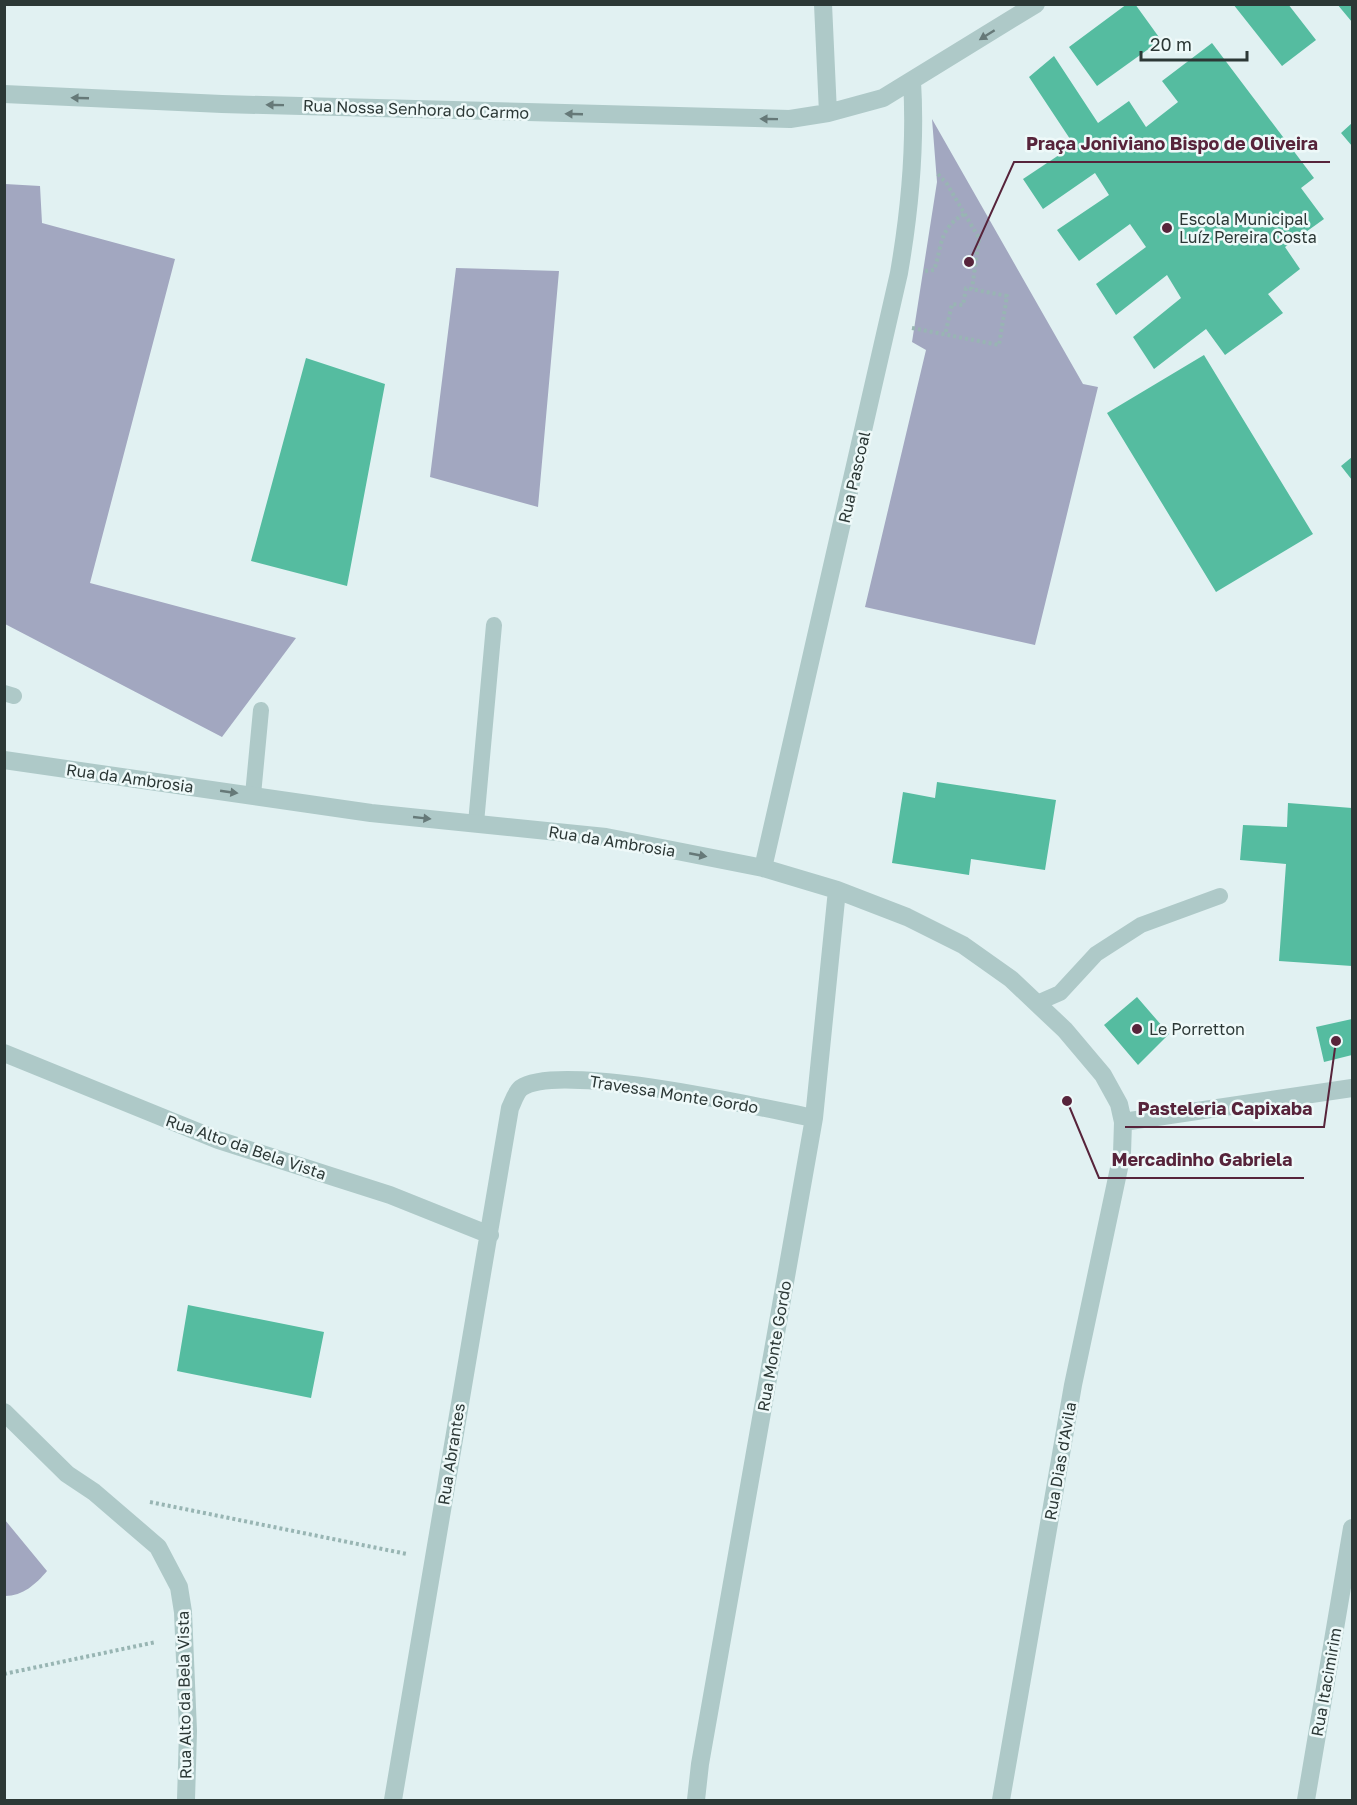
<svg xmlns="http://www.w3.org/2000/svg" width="1357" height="1805" viewBox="0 0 1357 1805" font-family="'Golos Text',sans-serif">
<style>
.green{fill:#a2a7c0}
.building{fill:#55bca0}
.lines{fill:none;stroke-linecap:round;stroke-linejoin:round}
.path{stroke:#98b5b3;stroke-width:4;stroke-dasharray:3 3;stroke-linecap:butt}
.lane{stroke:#aec9c8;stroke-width:16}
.street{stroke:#aec9c8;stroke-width:18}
.oneway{fill:#667978}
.poi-dot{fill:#57243b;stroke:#eef9f9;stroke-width:2}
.labels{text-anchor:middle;stroke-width:5;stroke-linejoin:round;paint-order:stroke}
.street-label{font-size:16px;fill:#2c3836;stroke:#eef9f9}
.poi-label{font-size:16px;fill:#2c3836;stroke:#eef9f9;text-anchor:start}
.leader{fill:none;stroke:#57243b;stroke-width:2}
.callout-dot{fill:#57243b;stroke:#eef9f9;stroke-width:2}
.callout-label{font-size:18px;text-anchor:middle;font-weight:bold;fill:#57243b;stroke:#eef9f9;stroke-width:5;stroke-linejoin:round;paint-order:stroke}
</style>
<rect width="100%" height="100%" fill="#e1f1f2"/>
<path class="green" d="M 932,119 L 1083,384 L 1098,387 L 1035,645 L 865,607 L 926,350 L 912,342 L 937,182 Z
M 5,184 L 40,186 L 42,223 L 175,259 L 90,583 L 296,638 L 222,737 L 5,624 Z
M 456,268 L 559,271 L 538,507 L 430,477 Z
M 5,1520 L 47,1571 C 36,1584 23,1596 5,1596 Z"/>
<path class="building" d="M 1127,4 L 1135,4 L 1161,40 L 1097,86 L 1069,47 Z
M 1233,4 L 1288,4 L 1316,40 L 1282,66 Z
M 1337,4 L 1352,4 L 1352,22 Z
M 1212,43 L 1314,178 L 1301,188 L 1324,219 L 1285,247 L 1300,269 L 1268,294 L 1283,313 L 1225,355 L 1206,329 L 1154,369 L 1133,337 L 1181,298 L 1167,275 L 1116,315 L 1096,284 L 1146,247 L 1130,224 L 1079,261 L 1057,230 L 1109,195 L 1095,173 L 1043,209 L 1023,179 L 1074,145 L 1029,77 L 1054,56 L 1098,123 L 1129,101 L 1146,127 L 1178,102 L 1162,81 Z
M 1352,123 L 1352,146 L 1341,133 Z
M 1204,355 L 1313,534 L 1216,592 L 1107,413 Z
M 306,358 L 385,384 L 347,586 L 251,561 Z
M 1352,457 L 1352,480 L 1341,466 Z
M 937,782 L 1056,800 L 1045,870 L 971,859 L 969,875 L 892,863 L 903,792 L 935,798 Z
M 1288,803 L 1352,808 L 1352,966 L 1279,961 L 1286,864 L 1240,860 L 1243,825 L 1287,827 Z
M 1137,997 L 1169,1034 L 1138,1065 L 1104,1025 Z
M 1352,1019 L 1352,1055 L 1324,1062 L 1316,1027 Z
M 188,1305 L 324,1332 L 311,1398 L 177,1371 Z"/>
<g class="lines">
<path class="path" d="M 938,174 L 947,184 L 979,238 L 972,289
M 925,271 L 934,270 C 943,244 938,230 964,214
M 912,328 L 999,345 L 1007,296 L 966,288 L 963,305 L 952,304 L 945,335
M 150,1502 L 407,1554
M 4,1674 L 156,1642"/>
<path class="lane" d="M 4,693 L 14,696
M 253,795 L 261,710
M 476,823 L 494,625
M 1037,1003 L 1060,993 L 1096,954 L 1141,925 L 1220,896"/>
<path class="street" d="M 823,4 L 828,113
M 4,94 L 222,104 L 790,119 L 828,113 L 883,98 L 1036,4
M 4,760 L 371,813 L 606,837 L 763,868 L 837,890 L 907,917 L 963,945 L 1011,979 L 1065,1030 L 1103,1075 L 1119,1104 L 1123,1122 L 1122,1154 L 1073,1385 L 1001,1800
M 763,868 L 899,273 C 910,209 916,146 912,81
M 4,1053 L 218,1140 L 390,1195 L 490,1235
M 1123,1122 L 1352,1088
M 4,1412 L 67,1474 L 94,1492 L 158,1547 L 179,1587 L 183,1612 L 188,1731 L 186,1800
M 393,1800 L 510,1108 C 513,1102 516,1092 521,1088 C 559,1061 762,1108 814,1118
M 696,1800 L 700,1764 L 814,1118 L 837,890
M 1306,1800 L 1352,1528"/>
</g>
<defs><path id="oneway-solid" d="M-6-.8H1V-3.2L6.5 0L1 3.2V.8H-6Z" transform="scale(1.5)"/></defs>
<g class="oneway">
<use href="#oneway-solid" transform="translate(987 35) rotate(148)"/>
<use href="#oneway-solid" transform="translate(80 98) rotate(-178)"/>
<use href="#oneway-solid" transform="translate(275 105) rotate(-179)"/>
<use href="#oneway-solid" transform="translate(574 114) rotate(-178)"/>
<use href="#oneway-solid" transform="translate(769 119) rotate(-179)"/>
<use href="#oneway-solid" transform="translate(229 792) rotate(8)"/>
<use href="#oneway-solid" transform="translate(422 818) rotate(6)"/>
<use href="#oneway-solid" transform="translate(698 855) rotate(11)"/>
</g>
<g class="poi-dot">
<circle cx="1167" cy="228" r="6"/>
<circle cx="1137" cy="1029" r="6"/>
</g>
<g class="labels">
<g class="street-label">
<text transform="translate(416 109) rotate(2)" y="6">Rua Nossa Senhora do Carmo</text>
<text transform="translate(854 477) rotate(-77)" y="6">Rua Pascoal</text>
<text transform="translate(130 778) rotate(8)" y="6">Rua da Ambrosia</text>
<text transform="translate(612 841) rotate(9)" y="6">Rua da Ambrosia</text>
<text transform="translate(674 1094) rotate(9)" y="6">Travessa Monte Gordo</text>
<text transform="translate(246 1147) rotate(19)" y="6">Rua Alto da Bela Vista</text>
<text transform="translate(774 1346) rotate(-80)" y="6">Rua Monte Gordo</text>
<text transform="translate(451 1454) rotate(-81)" y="6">Rua Abrantes</text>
<text transform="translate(1060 1461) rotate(-80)" y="6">Rua Dias d'Avila</text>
<text transform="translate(1326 1682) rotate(-80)" y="6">Rua Itacimirim</text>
<text transform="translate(184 1695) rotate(-91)" y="6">Rua Alto da Bela Vista</text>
</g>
<g class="poi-label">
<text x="1179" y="225">Escola Municipal<tspan x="1179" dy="18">Luíz Pereira Costa</tspan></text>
<text x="1149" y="1035">Le Porretton</text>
</g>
</g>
<path class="leader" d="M969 262L1014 162H1330M1336 1041L1324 1127H1125M1067 1101L1099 1178H1304"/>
<g class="callout-dot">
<circle cx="969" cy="262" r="6"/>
<circle cx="1336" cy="1041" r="6"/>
<circle cx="1067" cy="1101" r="6"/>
</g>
<g class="callout-label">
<text x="1172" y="150">Praça Joniviano Bispo de Oliveira</text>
<text x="1225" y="1115">Pasteleria Capixaba</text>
<text x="1202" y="1166">Mercadinho Gabriela</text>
</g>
<rect width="1357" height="1805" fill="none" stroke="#2c3836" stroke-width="12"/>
<path d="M1141 51v9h106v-9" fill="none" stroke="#2c3836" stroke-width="3"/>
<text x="1150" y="51" font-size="18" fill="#2c3836" stroke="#eef9f9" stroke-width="4.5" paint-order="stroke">20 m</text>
</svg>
